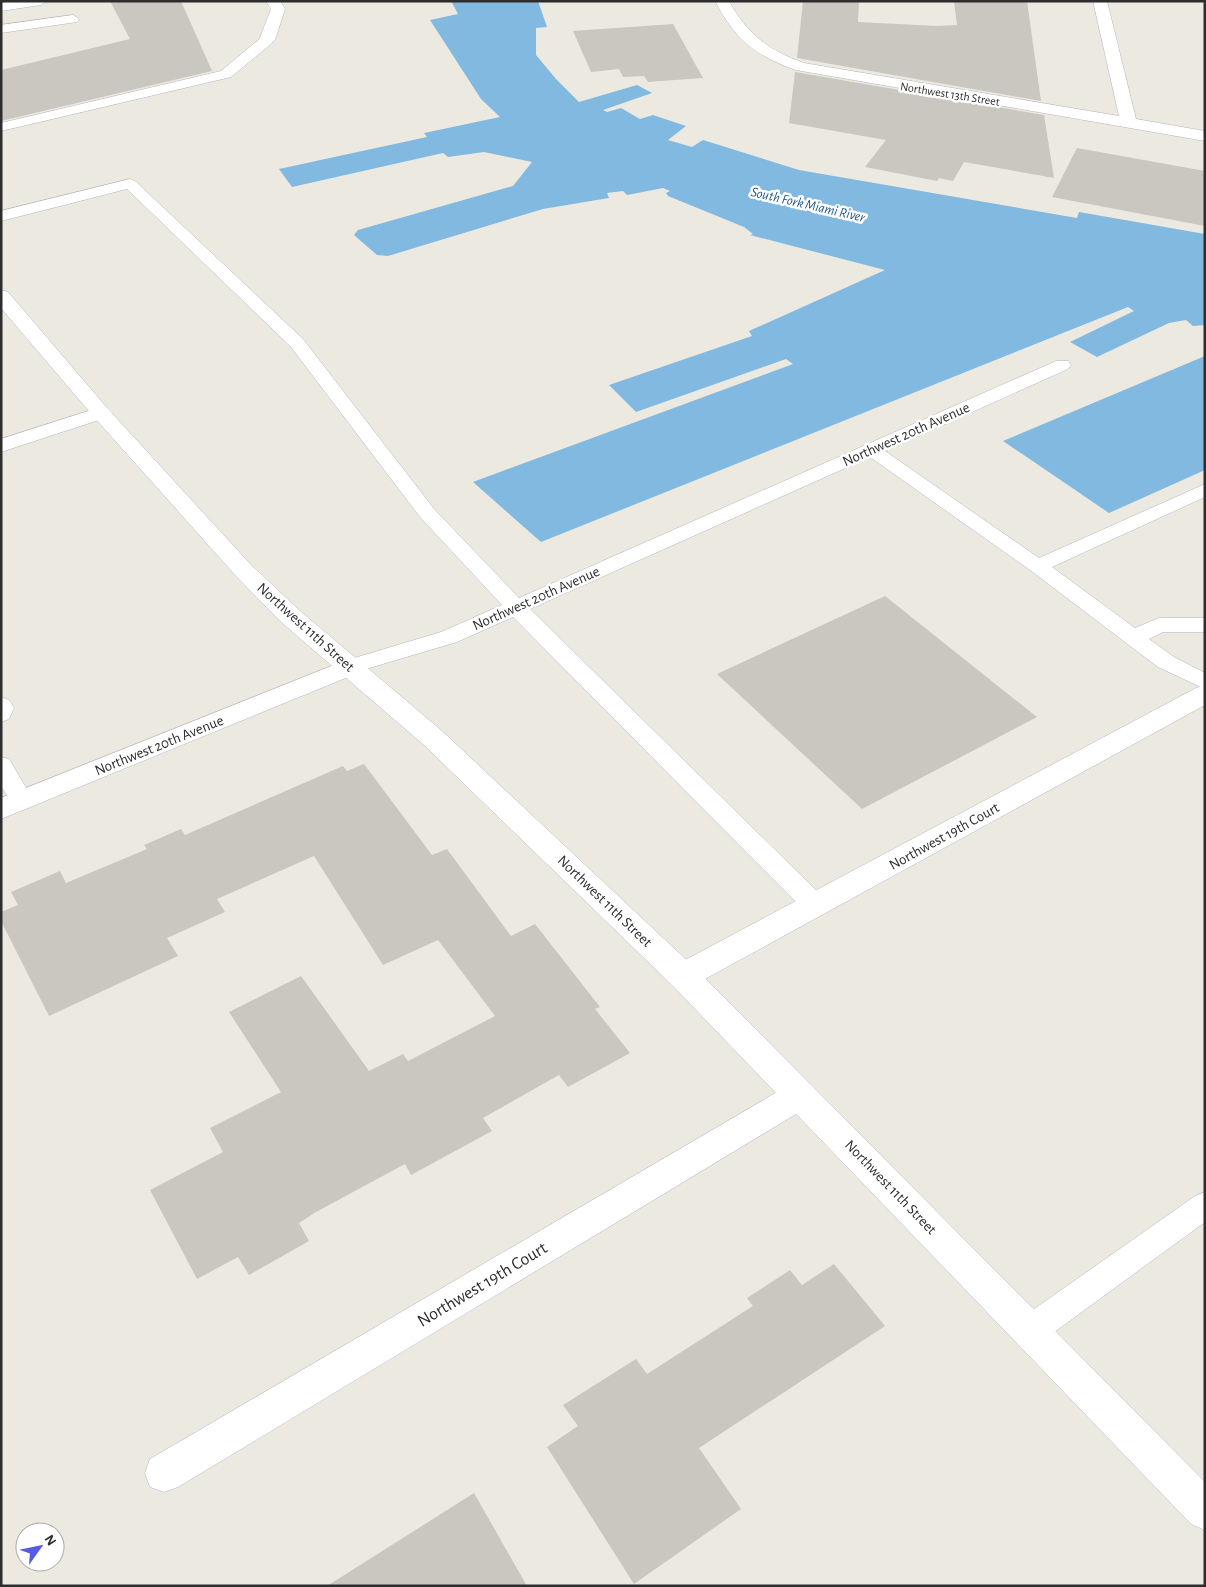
<svg xmlns="http://www.w3.org/2000/svg" width="1206" height="1587" viewBox="0 0 1206 1587" font-family="'Alegreya Sans',sans-serif">
<style>
.water{fill:#82b9e1}
.building{fill:#c9c7bf}
.lines{fill:none;stroke-linecap:round;stroke-linejoin:round}
.service-casing{stroke:#b5b5bf;stroke-width:1}
.minor-casing{stroke:#b5b5bf;stroke-width:1}
.tertiary-casing{stroke:#b5b5bf;stroke-width:1}
.service{fill:#fff;fill-rule:evenodd}
.minor{fill:#fff;fill-rule:evenodd}
.tertiary{fill:#fff;fill-rule:evenodd}
.labels{text-anchor:middle;stroke-width:5;stroke-linejoin:round;paint-order:stroke}
.far-street-label{font-size:12px;fill:#2d2d2d;stroke:#fff}
.far-water-label{font-size:14px;font-style:italic;fill:#1e578f;stroke:#fff}
.street-label{font-size:15px;fill:#2d2d2d;stroke:#fff}
.near-street-label{font-size:18px;fill:#2d2d2d;stroke:#fff}
</style>
<rect width="100%" height="100%" fill="#ece9e1"/>
<path class="water" d="M 451,1 L 538,1 L 547,27 L 536,28 L 536,55 L 556,79 L 579,102 L 637,85 L 652,93 L 603,110 L 607,112 L 621,108 L 640,119 L 653,115 L 686,126 L 668,140 L 692,147 L 703,140 L 799,170 L 1077,218 L 1079,212 L 1205,234 L 1205,325 L 1193,326 L 1186,320 L 1169,323 L 1097,357 L 1070,342 L 1134,311 L 1128,307 L 541,542 L 473,482 L 793,364 L 786,359 L 636,412 L 609,385 L 752,336 L 749,331 L 885,270 L 750,235 L 753,234 L 744,227 L 668,196 L 666,193 L 670,191 L 663,188 L 627,195 L 623,191 L 607,193 L 609,198 L 543,209 L 388,256 L 377,255 L 354,235 L 358,230 L 513,186 L 532,162 L 484,152 L 448,157 L 443,153 L 292,187 L 279,169 L 427,137 L 424,133 L 500,117 L 481,99 L 430,20 L 458,14 Z
M 1205,356 L 1205,470 L 1109,513 L 1003,441 Z"/>
<path class="building" d="M 110,1 L 181,1 L 212,71 L 1,121 L 1,70 L 130,39 Z
M 803,1 L 859,1 L 858,22 L 937,26 L 957,25 L 954,1 L 1027,1 L 1041,101 L 797,58 Z
M 673,24 L 703,78 L 648,82 L 644,76 L 623,77 L 619,69 L 591,72 L 573,31 Z
M 795,72 L 1044,115 L 1054,178 L 964,162 L 953,181 L 939,178 L 937,181 L 865,167 L 886,140 L 789,123 Z
M 1077,148 L 1205,171 L 1205,226 L 1052,197 Z
M 885,596 L 1037,717 L 862,809 L 717,674 Z
M 364,764 L 432,855 L 447,849 L 511,936 L 535,924 L 600,1007 L 595,1009 L 630,1053 L 568,1087 L 559,1075 L 483,1118 L 492,1131 L 411,1175 L 405,1164 L 316,1212 L 299,1223 L 309,1241 L 249,1275 L 238,1257 L 197,1279 L 150,1190 L 223,1152 L 210,1128 L 281,1092 L 229,1012 L 301,976 L 369,1071 L 403,1054 L 408,1061 L 495,1016 L 438,940 L 383,965 L 314,856 L 217,899 L 225,912 L 167,938 L 178,956 L 49,1016 L 1,921 L 1,912 L 18,905 L 11,892 L 60,871 L 66,883 L 147,849 L 144,845 L 181,829 L 185,835 L 343,766 L 347,771 Z
M 834,1264 L 885,1326 L 699,1448 L 741,1509 L 634,1584 L 547,1447 L 578,1426 L 563,1405 L 636,1359 L 647,1374 L 753,1306 L 747,1298 L 790,1270 L 802,1285 Z
M 474,1493 L 527,1586 L 327,1586 Z"/>
<g class="lines">
<g class="service-casing">
<path id="service" d="M 14,1 L 47,1 L 41,5 L 1,11 L 1,3 Z
M 73,15 L 79,19 L 77,22 L 1,33 L 1,25 Z
M 267,36 L 273,40 L 272,43 L 231,77 L 1,131 L 1,123 L 221,71 L 262,37 Z
M 130,179 L 135,181 L 303,339 L 434,509 L 519,598 L 1056,361 L 1068,361 L 1071,365 L 1068,369 L 885,451 L 1039,558 L 1205,484 L 1205,497 L 1052,567 L 1135,628 L 1159,618 L 1205,618 L 1205,632 L 1163,632 L 1149,639 L 1174,657 L 1205,673 L 1205,689 L 1158,667 L 1030,570 L 870,457 L 530,609 L 825,899 L 829,906 L 825,913 L 816,916 L 807,913 L 513,617 L 457,642 L 349,674 L 341,672 L 338,667 L 341,662 L 441,632 L 502,605 L 420,517 L 291,347 L 127,189 L 1,221 L 1,211 Z
M 1,697 L 9,700 L 14,708 L 9,719 L 1,722 Z
M 1,757 L 9,759 L 34,801 L 30,807 L 22,810 L 14,807 L 1,786 Z
M 1205,1192 L 1205,1222 L 1042,1341 L 1031,1345 L 1020,1341 L 1015,1330 L 1020,1319 L 1195,1196 Z"/>
</g>
<g class="minor-casing">
<path id="minor" d="M 266,1 L 280,1 L 285,9 L 275,40 L 267,45 L 259,40 L 271,9 Z
M 715,1 L 729,1 C 747,34 769,51 804,63 L 1119,116 L 1093,1 L 1107,1 L 1136,119 L 1205,131 L 1205,141 L 796,70 C 755,56 735,39 715,1 Z
M 101,407 L 108,409 L 112,413 L 108,417 L 1,452 L 1,439 Z
M 349,659 L 358,661 L 362,667 L 358,673 L 1,819 L 1,798 Z
M 1205,685 L 1205,705 L 694,985 L 683,988 L 672,985 L 668,976 L 672,967 L 1196,688 Z
M 800,1081 L 811,1085 L 816,1095 L 811,1105 L 178,1487 L 164,1492 L 150,1487 L 145,1473 L 150,1459 L 789,1085 Z"/>
</g>
<g class="tertiary-casing">
<path id="tertiary" d="M 1,290 L 8,292 L 108,409 L 252,566 L 299,610 L 442,731 L 694,967 L 1205,1482 L 1205,1530 L 1191,1524 L 672,985 L 424,745 L 281,622 L 236,576 L 94,417 L 1,308 Z"/>
</g>
<use href="#service" class="service"/>
<use href="#minor" class="minor"/>
<use href="#tertiary" class="tertiary"/>
</g>
<g class="labels">
<g class="far-street-label">
<text transform="translate(950 94) rotate(9)" y="4">Northwest 13th Street</text>
</g>
<g class="far-water-label">
<text transform="translate(808 204) rotate(13)" y="5">South Fork Miami River</text>
</g>
<g class="street-label">
<text transform="translate(906 434) rotate(-24)" y="5">Northwest 20th Avenue</text>
<text transform="translate(536 598) rotate(-24)" y="5">Northwest 20th Avenue</text>
<text transform="translate(306 627) rotate(42)" y="5">Northwest 11th Street</text>
<text transform="translate(159 745) rotate(-22)" y="5">Northwest 20th Avenue</text>
<text transform="translate(944 836) rotate(-29)" y="5">Northwest 19th Court</text>
<text transform="translate(605 901) rotate(44)" y="5">Northwest 11th Street</text>
<text transform="translate(891 1187) rotate(46)" y="5">Northwest 11th Street</text>
</g>
<g class="near-street-label">
<text transform="translate(482 1284) rotate(-31)" y="6">Northwest 19th Court</text>
</g>
</g>
<rect width="1206" height="1587" fill="none" stroke="#2d2d2d" stroke-width="5"/>
<g transform="translate(40 1547) rotate(57)"><circle r="24" fill="#ffffff" stroke="#ababab"/>
<path d="M0-4L9 19L0 12L-9 19Z" fill="#565ae5"/>
<text y="-8" font-size="14" font-weight="bold" text-anchor="middle" fill="#2d2d2d">N</text>
</g>
</svg>
